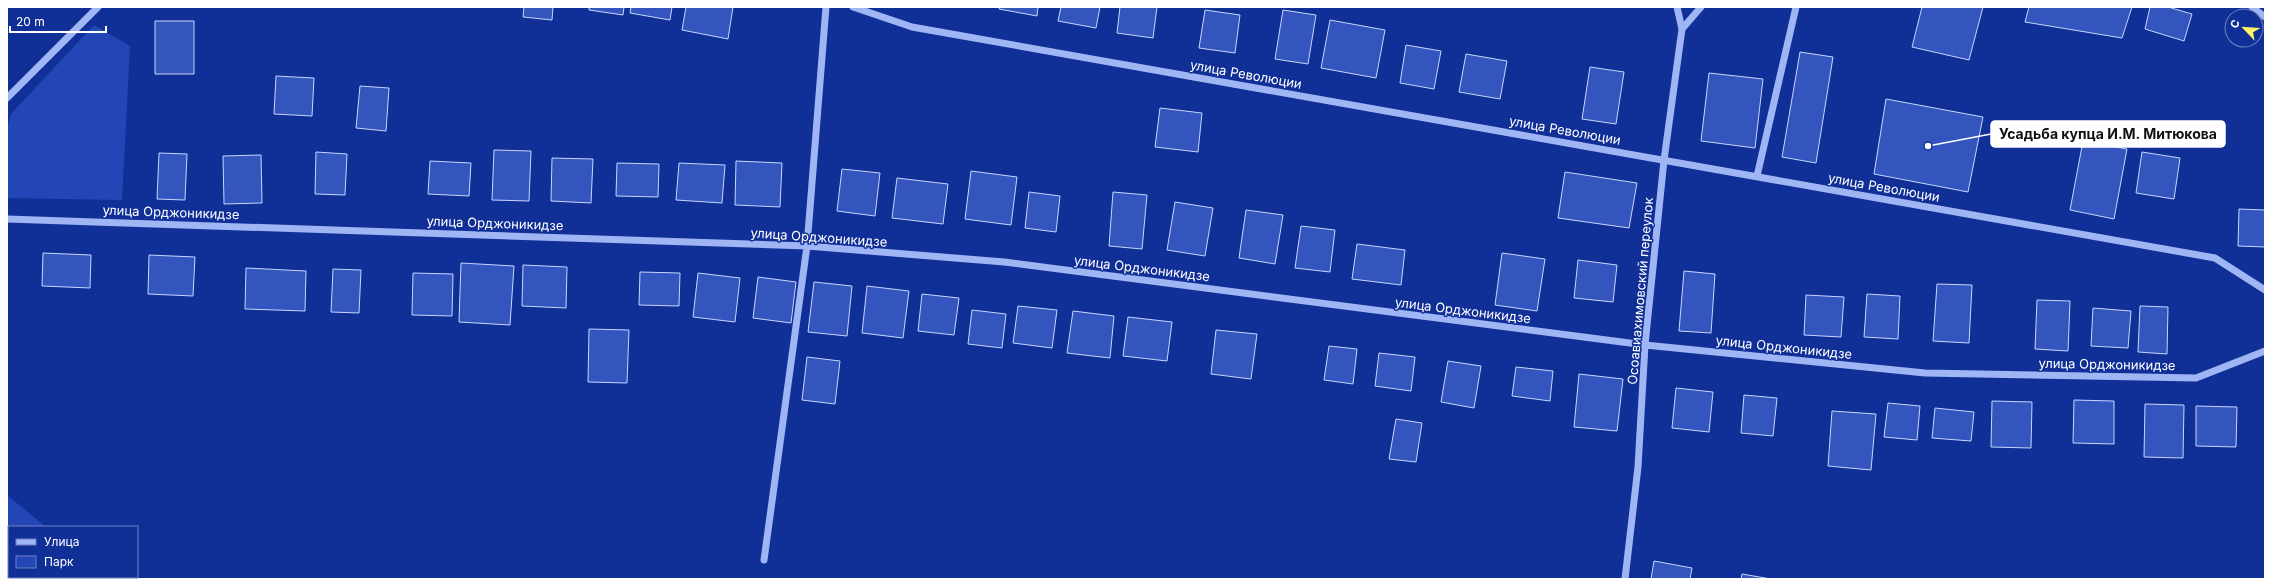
<svg xmlns="http://www.w3.org/2000/svg" width="2272" height="586" viewBox="0 0 2272 586" font-family="Inter,sans-serif">
<style>
.green{fill:#2346b7}
.building{fill:#3455be;stroke:#c8d6fe}
.lines{fill:none;stroke-linecap:round;stroke-linejoin:round}
.minor{stroke:#a0b5f4;stroke-width:7}
.labels{text-anchor:middle;stroke-width:3;stroke-linejoin:round;paint-order:stroke}
.street-label{font-size:13px;fill:#fff;stroke:#102f97}
.leader{fill:none;stroke:#fff;stroke-width:1.5}
.callout-dot{fill:#fff;stroke:#102f97;stroke-width:1.5}
.callout{fill:#fff;stroke:#fff;stroke-width:1.5}
.callout-label{font-size:14px;text-anchor:middle;font-weight:bold;fill:#111}
</style>
<rect width="100%" height="100%" fill="#102f97"/>
<path class="green" d="M 94,25 L 130,46 L 122,200 L 7,198 L 7,128 L 11,114 Z
M 7,495 L 46,527 L 9,527 L 9,577 L 107,577 L 109,579 L 7,579 Z"/>
<path class="building" d="M 524,7 L 553,7 L 552,20 L 523,17 Z
M 589,7 L 624,7 L 623,15 L 589,10 Z
M 631,7 L 672,7 L 670,20 L 630,13 Z
M 686,7 L 733,7 L 728,39 L 682,30 Z
M 1000,7 L 1038,7 L 1037,16 L 999,9 Z
M 1061,7 L 1100,7 L 1096,28 L 1058,21 Z
M 1120,7 L 1157,7 L 1153,38 L 1117,33 Z
M 1922,7 L 1983,7 L 1969,60 L 1912,47 Z
M 2029,7 L 2132,7 L 2122,38 L 2025,22 Z
M 2150,7 L 2168,7 L 2192,14 L 2184,41 L 2145,29 Z
M 1205,10 L 1240,15 L 1235,53 L 1199,48 Z
M 1283,10 L 1316,15 L 1308,64 L 1275,59 Z
M 1330,20 L 1385,30 L 1376,78 L 1321,68 Z
M 155,21 L 194,21 L 194,74 L 155,74 Z
M 1406,45 L 1441,51 L 1434,89 L 1400,83 Z
M 1800,52 L 1833,57 L 1816,163 L 1782,157 Z
M 1466,54 L 1507,61 L 1500,99 L 1459,92 Z
M 1590,67 L 1624,72 L 1616,124 L 1582,119 Z
M 1709,73 L 1763,79 L 1755,148 L 1701,141 Z
M 276,76 L 314,78 L 312,116 L 274,114 Z
M 360,86 L 389,88 L 386,131 L 356,128 Z
M 1886,99 L 1983,117 L 1968,192 L 1874,174 Z
M 1160,108 L 1202,113 L 1198,152 L 1155,147 Z
M 2083,141 L 2127,149 L 2114,219 L 2070,210 Z
M 494,150 L 531,151 L 529,201 L 492,200 Z
M 316,152 L 347,154 L 345,195 L 315,194 Z
M 2142,152 L 2180,158 L 2174,199 L 2136,193 Z
M 159,153 L 187,154 L 185,200 L 157,199 Z
M 261,155 L 262,203 L 224,204 L 223,156 Z
M 552,158 L 593,159 L 591,203 L 551,201 Z
M 430,161 L 471,163 L 469,196 L 428,194 Z
M 736,161 L 782,163 L 780,207 L 735,205 Z
M 617,163 L 659,164 L 658,197 L 616,196 Z
M 679,163 L 725,165 L 722,203 L 676,200 Z
M 842,169 L 880,173 L 875,216 L 837,211 Z
M 971,171 L 1017,177 L 1011,225 L 965,219 Z
M 1565,172 L 1637,183 L 1629,228 L 1558,218 Z
M 897,178 L 948,184 L 943,224 L 892,218 Z
M 1029,192 L 1060,196 L 1056,232 L 1025,228 Z
M 1113,192 L 1147,195 L 1142,249 L 1109,246 Z
M 1175,202 L 1213,208 L 1205,256 L 1167,250 Z
M 2239,209 L 2265,210 L 2265,247 L 2238,246 Z
M 1246,210 L 1283,215 L 1275,264 L 1239,258 Z
M 1301,226 L 1335,230 L 1330,272 L 1295,268 Z
M 1357,244 L 1405,250 L 1401,285 L 1352,279 Z
M 43,253 L 91,255 L 90,288 L 42,286 Z
M 1502,253 L 1545,259 L 1537,311 L 1495,305 Z
M 149,255 L 195,257 L 193,296 L 148,294 Z
M 1578,260 L 1617,265 L 1613,302 L 1574,298 Z
M 461,263 L 514,266 L 510,325 L 459,322 Z
M 523,265 L 567,267 L 566,308 L 522,306 Z
M 246,268 L 306,271 L 305,311 L 245,309 Z
M 333,269 L 361,270 L 359,313 L 331,312 Z
M 1684,271 L 1715,274 L 1711,333 L 1679,331 Z
M 640,272 L 680,273 L 679,306 L 639,305 Z
M 413,273 L 453,274 L 452,316 L 412,315 Z
M 698,273 L 740,278 L 735,322 L 693,317 Z
M 758,277 L 796,282 L 791,323 L 753,318 Z
M 814,282 L 852,286 L 847,336 L 808,332 Z
M 1937,284 L 1972,285 L 1969,343 L 1933,341 Z
M 867,286 L 909,291 L 903,338 L 862,333 Z
M 922,294 L 959,298 L 954,335 L 918,331 Z
M 1867,294 L 1900,296 L 1898,339 L 1864,337 Z
M 1806,295 L 1844,297 L 1841,337 L 1804,335 Z
M 2037,300 L 2070,301 L 2068,351 L 2035,349 Z
M 1018,306 L 1057,310 L 1052,348 L 1013,343 Z
M 2140,306 L 2168,307 L 2167,354 L 2138,352 Z
M 2093,308 L 2131,311 L 2128,348 L 2091,346 Z
M 972,310 L 1006,314 L 1002,348 L 968,344 Z
M 1073,311 L 1114,316 L 1110,358 L 1067,353 Z
M 1128,317 L 1172,322 L 1167,361 L 1123,356 Z
M 589,329 L 629,330 L 627,383 L 588,382 Z
M 1216,330 L 1257,334 L 1251,379 L 1211,374 Z
M 1329,346 L 1357,349 L 1353,384 L 1324,380 Z
M 1379,353 L 1415,357 L 1411,391 L 1375,386 Z
M 807,357 L 840,361 L 835,404 L 802,400 Z
M 1448,361 L 1481,366 L 1474,408 L 1441,402 Z
M 1516,367 L 1553,371 L 1550,401 L 1512,396 Z
M 1579,374 L 1623,379 L 1617,431 L 1574,427 Z
M 1676,388 L 1713,392 L 1709,432 L 1672,428 Z
M 1744,395 L 1777,398 L 1773,436 L 1741,433 Z
M 2074,400 L 2114,401 L 2114,444 L 2073,443 Z
M 1992,401 L 2032,402 L 2031,448 L 1991,447 Z
M 1888,403 L 1920,406 L 1917,440 L 1884,437 Z
M 2145,404 L 2184,405 L 2183,458 L 2144,457 Z
M 2196,406 L 2237,407 L 2236,447 L 2196,446 Z
M 1935,408 L 1974,412 L 1971,441 L 1932,438 Z
M 1832,411 L 1876,414 L 1871,470 L 1828,466 Z
M 1396,419 L 1422,423 L 1416,462 L 1389,459 Z
M 1654,561 L 1692,568 L 1690,579 L 1651,579 Z
M 1742,574 L 1771,579 L 1741,579 Z"/>
<g class="lines">
<path class="minor" d="M 853,7 L 912,27 L 2215,258 L 2265,290
M 2252,7 L 2265,17
M 1682,29 L 1701,7
M 7,98 L 98,7
M 1757,176 L 1796,7
M 7,219 L 807,246 L 1004,262 L 1645,345 L 1925,373 L 2196,378 L 2265,351
M 764,560 L 807,246 L 826,7
M 1625,579 L 1638,467 L 1645,345 L 1664,160 L 1682,29 L 1677,7"/>
</g>
<g class="labels">
<g class="street-label">
<text transform="translate(1246 74) rotate(10)" y="5">улица Революции</text>
<text transform="translate(1565 130) rotate(10)" y="5">улица Революции</text>
<text transform="translate(1884 187) rotate(10)" y="5">улица Революции</text>
<text transform="translate(171 212) rotate(2)" y="5">улица Орджоникидзе</text>
<text transform="translate(495 223) rotate(2)" y="5">улица Орджоникидзе</text>
<text transform="translate(819 237) rotate(4)" y="5">улица Орджоникидзе</text>
<text transform="translate(1142 268) rotate(7)" y="5">улица Орджоникидзе</text>
<text transform="translate(1640 291) rotate(-85)" y="5">Осоавиахимовский переулок</text>
<text transform="translate(1463 310) rotate(7)" y="5">улица Орджоникидзе</text>
<text transform="translate(1784 347) rotate(6)" y="5">улица Орджоникидзе</text>
<text transform="translate(2107 364) rotate(1)" y="5">улица Орджоникидзе</text>
</g>
</g>
<path class="leader" d="M1928 146L1991 134"/>
<circle class="callout-dot" cx="1928" cy="146" r="4"/>
<rect class="callout" x="1991" y="121" width="234" height="26" rx="4"/>
<g class="callout-label">
<text x="2108" y="139">Усадьба купца И.М. Митюкова</text>
</g>
<rect width="2272" height="586" fill="none" stroke="#ffffff" stroke-width="16"/>
<rect x="8" y="526" width="130" height="52" fill="#102f97" stroke="#7082c1"/>
<rect x="16" y="539" width="20" height="6" fill="#a0b5f4" stroke="#7082c1"/>
<text x="44" y="546" font-size="12" fill="#ffffff">Улица</text>
<rect x="16" y="556" width="20" height="12" fill="#2346b7" stroke="#7082c1"/>
<text x="44" y="566" font-size="12" fill="#ffffff">Парк</text>
<g transform="translate(2244 28) rotate(295)"><circle r="19" fill="#102f97" stroke="#7082c1"/>
<path d="M0-3L7 15L0 10L-7 15Z" fill="#fff263"/>
<text y="-6" font-size="11" font-weight="bold" text-anchor="middle" fill="#ffffff">С</text>
</g>
<path d="M10 26v6h96v-6" fill="none" stroke="#ffffff" stroke-width="2"/>
<text x="16" y="26" font-size="12" fill="#ffffff" stroke="#102f97" stroke-width="3" paint-order="stroke">20 m</text>
</svg>
